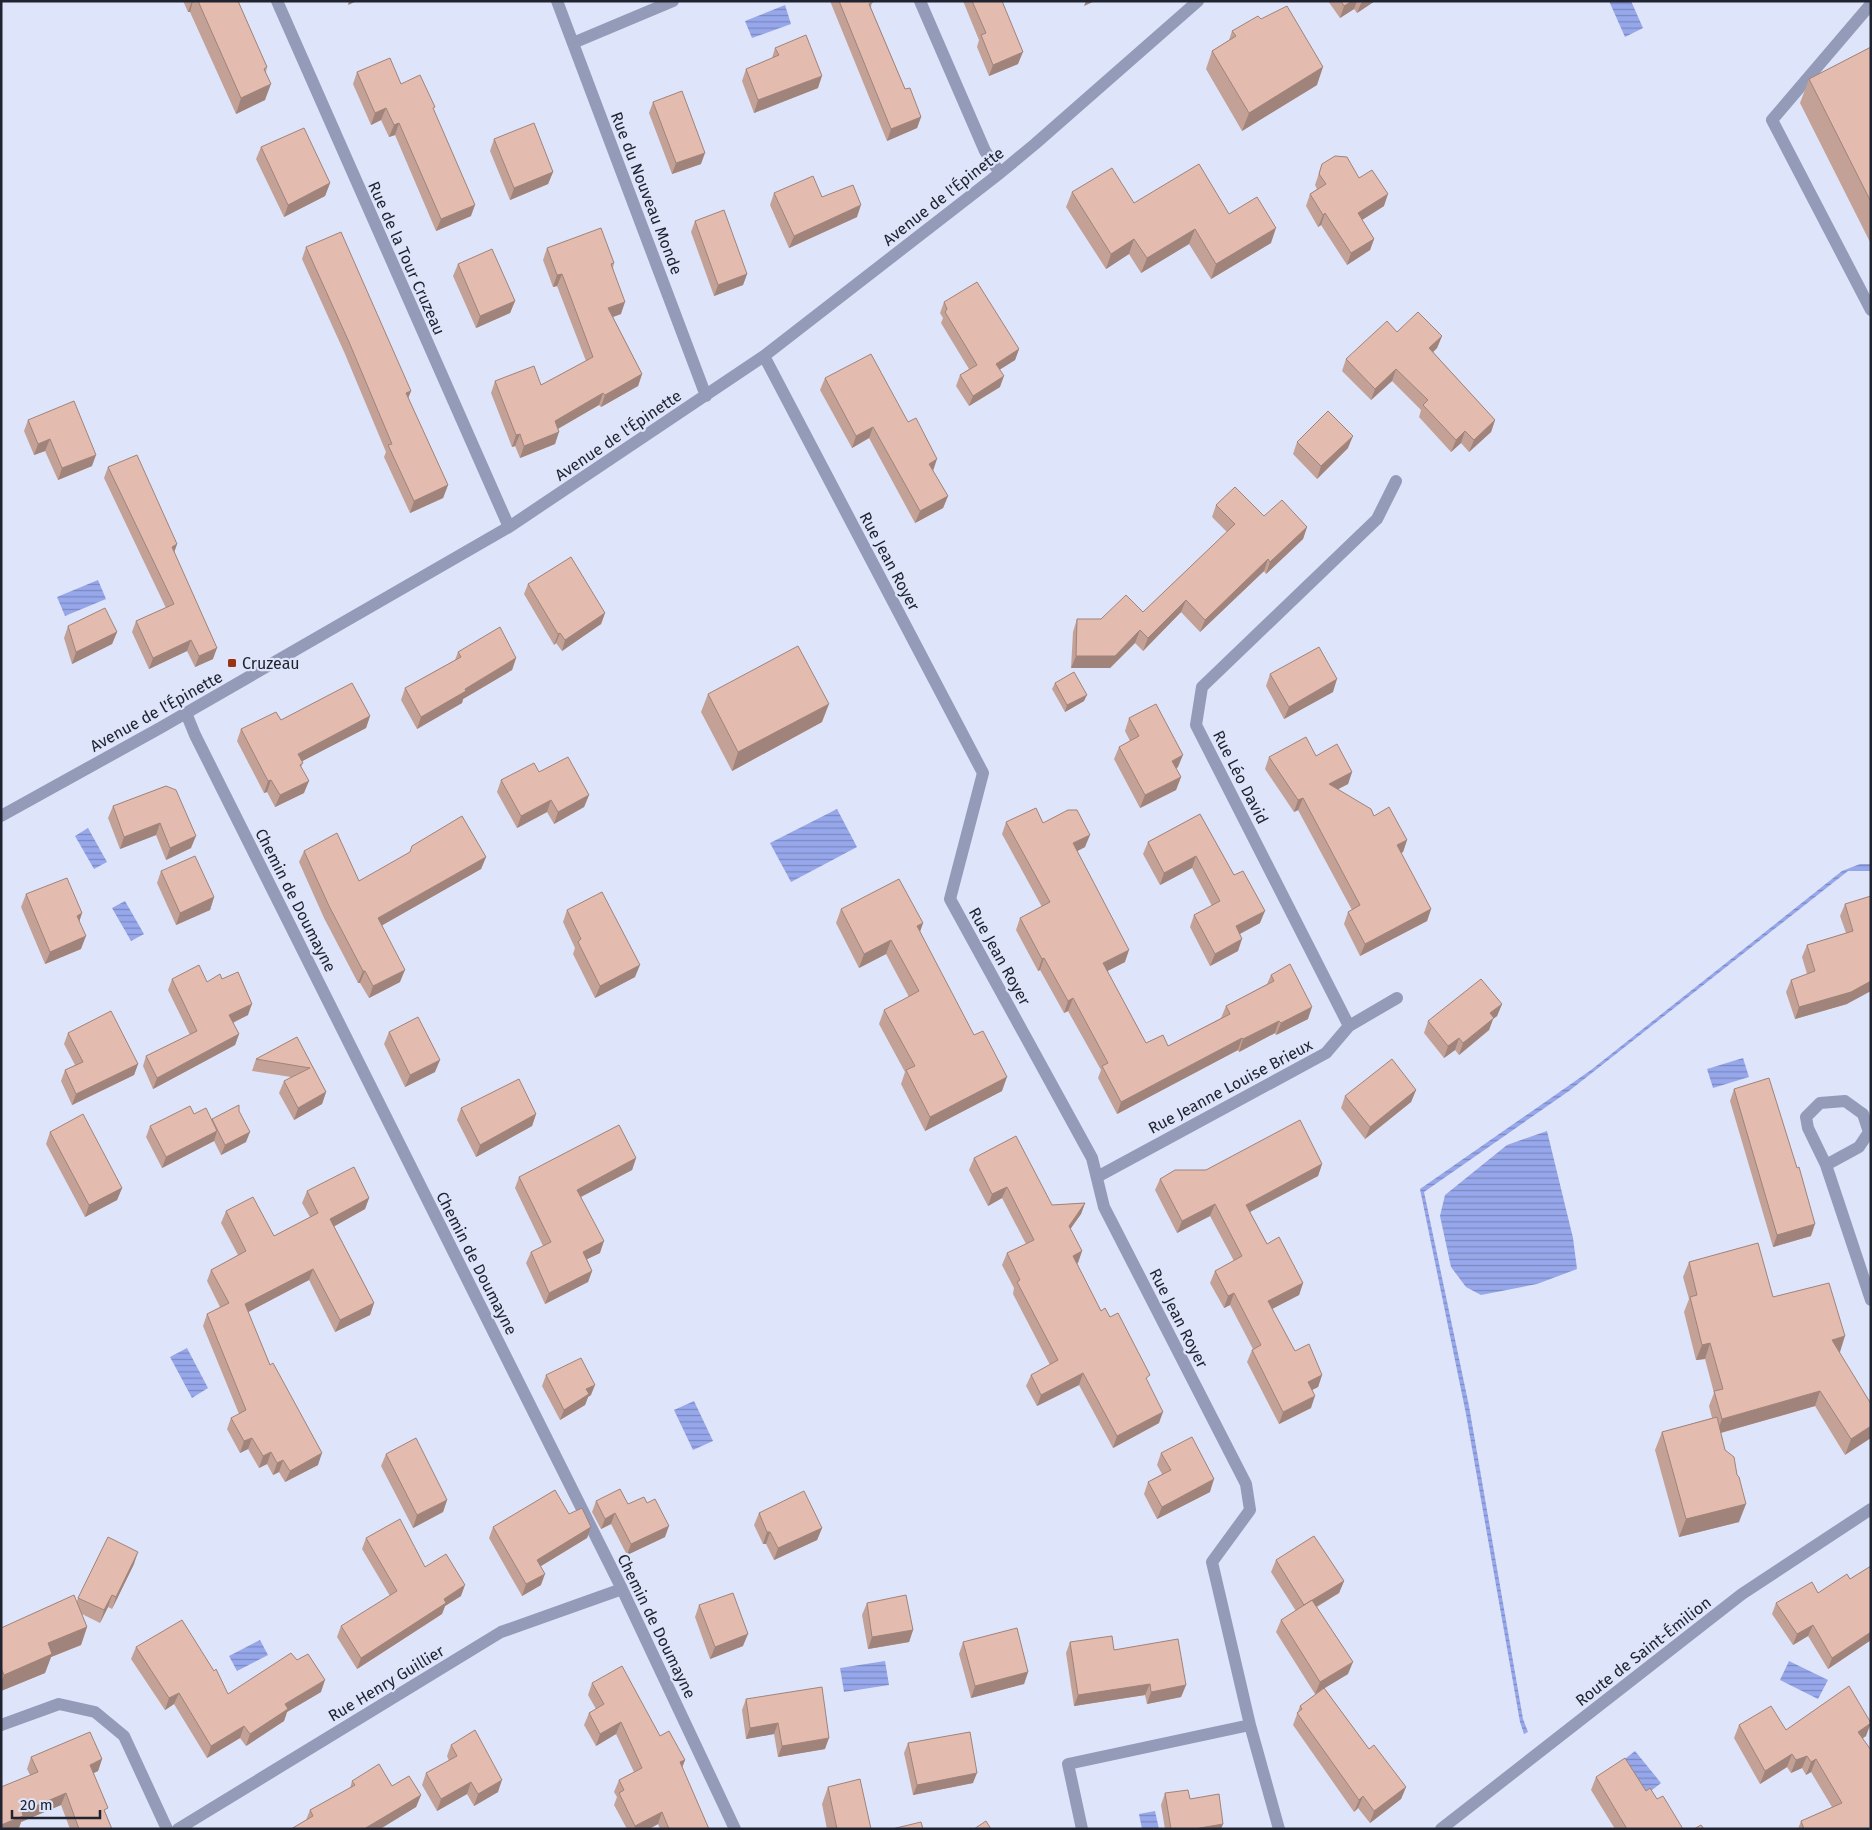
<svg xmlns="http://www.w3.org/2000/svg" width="1872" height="1830" viewBox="0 0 1872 1830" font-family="'Fira Sans',sans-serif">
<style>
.water{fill:url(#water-rules)}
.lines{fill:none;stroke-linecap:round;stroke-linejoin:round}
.minor{stroke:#949bb9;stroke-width:12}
.wall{fill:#c4a196}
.shaded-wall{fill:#a0837a}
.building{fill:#e4bbaf;stroke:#a0837a}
.poi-dot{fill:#9a3311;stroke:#dee4f9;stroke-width:2}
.labels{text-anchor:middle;stroke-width:4.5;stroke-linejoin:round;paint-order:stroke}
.street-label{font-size:16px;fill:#202431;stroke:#dee4f9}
.poi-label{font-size:16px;fill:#202431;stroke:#dee4f9;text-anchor:start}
</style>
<defs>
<pattern id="water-rules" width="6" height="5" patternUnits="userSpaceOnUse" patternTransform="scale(1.25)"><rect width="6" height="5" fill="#97a7eb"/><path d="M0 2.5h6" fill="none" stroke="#7b88bf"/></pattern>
</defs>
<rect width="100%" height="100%" fill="#dee4f9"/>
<path class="water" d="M 1609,1 L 1631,1 L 1643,28 L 1625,37 Z
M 785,5 L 791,24 L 752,38 L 745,21 Z
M 98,580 L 106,599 L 65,616 L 57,597 Z
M 837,809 L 857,847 L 791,882 L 770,843 Z
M 88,828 L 107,862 L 94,869 L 75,836 Z
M 1860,864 L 1871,864 L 1871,871 L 1848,871 L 1569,1091 L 1424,1192 L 1469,1406 L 1523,1719 L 1528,1732 L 1524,1734 L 1520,1722 L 1466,1414 L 1420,1189 L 1591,1070 L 1842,871 Z
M 125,901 L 144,934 L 131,941 L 112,908 Z
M 1743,1058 L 1749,1077 L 1713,1088 L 1707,1069 Z
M 1547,1131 L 1573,1238 L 1577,1269 L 1537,1284 L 1481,1295 L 1466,1287 L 1451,1267 L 1440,1216 L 1445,1195 L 1507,1145 Z
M 187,1348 L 208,1388 L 192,1398 L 170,1357 Z
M 694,1401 L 713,1441 L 693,1450 L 674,1410 Z
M 260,1640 L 268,1655 L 237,1671 L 229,1656 Z
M 885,1661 L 889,1685 L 844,1692 L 840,1668 Z
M 1789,1661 L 1828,1680 L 1818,1699 L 1780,1680 Z
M 1635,1751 L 1661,1783 L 1647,1794 L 1621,1762 Z
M 1155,1811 L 1159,1829 L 1142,1829 L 1139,1814 Z"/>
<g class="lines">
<path class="minor" d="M 277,1 L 509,527
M 557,1 L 706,396
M 920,1 L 985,151 L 1000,173
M 1871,4 L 1772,120 L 1871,310
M 573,43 L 673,1
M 764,356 L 983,773 L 950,899 L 1092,1158 L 1104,1207 L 1246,1484 L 1250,1510 L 1212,1562 L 1250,1725 L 1279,1829
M 186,713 L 195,735 L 622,1589 L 735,1829
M 1,816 L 160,728 L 509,527 L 764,356 L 1000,173 L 1035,144 L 1198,1
M 1349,1026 L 1196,725 L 1202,687 L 1377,519 L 1396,481
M 1826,1165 L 1859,1147 L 1869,1132 L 1863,1114 L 1845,1101 L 1820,1103 L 1806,1117 L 1808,1128 L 1826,1165 L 1871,1300
M 1097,1177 L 1326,1053 L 1349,1026 L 1397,998
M 1,1725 L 59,1704 L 95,1712 L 124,1736 L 167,1829
M 178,1829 L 501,1632 L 622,1589
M 1082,1829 L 1068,1764 L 1250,1725
M 1441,1829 L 1742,1594 L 1871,1509"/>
</g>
<path class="wall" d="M 183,1 L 238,1 L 267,67 L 266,72 L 265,100 L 236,114 L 190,12 L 188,12 Z
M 830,1 L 872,1 L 871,8 L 905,89 L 921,117 L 917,128 L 887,141 Z
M 963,1 L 1002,1 L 1018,64 L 989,76 L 977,47 L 979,40 Z
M 1328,1 L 1375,1 L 1357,13 L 1354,9 L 1340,18 Z
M 1261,19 L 1317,85 L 1242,131 L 1206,69 L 1212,51 L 1229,40 L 1232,31 Z
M 1871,47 L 1871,244 L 1800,103 L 1809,79 Z
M 775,48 L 818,88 L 754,113 L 742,81 L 746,69 L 772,58 Z
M 357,72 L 401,84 L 434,110 L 471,216 L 436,231 L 395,135 L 389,137 L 381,120 L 371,125 L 353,84 Z
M 653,102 L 701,164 L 672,174 L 649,113 Z
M 494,139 L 553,172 L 548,184 L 510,200 L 490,151 Z
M 261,147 L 330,183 L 325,196 L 284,217 L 256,159 Z
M 1322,164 L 1359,178 L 1384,206 L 1362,220 L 1374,239 L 1370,250 L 1347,265 L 1321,225 L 1318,227 L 1306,206 L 1310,194 L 1317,189 L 1315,185 Z
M 1072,192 L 1134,203 L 1229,214 L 1271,243 L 1211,279 L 1189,244 L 1141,273 L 1129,254 L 1106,269 L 1066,207 Z
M 774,193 L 857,217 L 789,248 L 770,205 Z
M 695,221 L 747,274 L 743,285 L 714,296 L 691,232 Z
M 306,247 L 411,391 L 408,398 L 448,485 L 443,498 L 410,513 L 384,457 L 386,452 L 345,354 L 302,259 Z
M 547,248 L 614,263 L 613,268 L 621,314 L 613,317 L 642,374 L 638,386 L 601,407 L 599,405 L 558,428 L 555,444 L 520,458 L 515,446 L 512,447 L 491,393 L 495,381 L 541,385 L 586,361 L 557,286 L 553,287 L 543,260 Z
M 458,264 L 515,301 L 510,313 L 476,328 L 453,276 Z
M 944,302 L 1019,349 L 1015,360 L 1000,369 L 1000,387 L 969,406 L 956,386 L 960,375 L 969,369 L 941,323 L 943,318 L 940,313 Z
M 1397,332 L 1442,336 L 1437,348 L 1433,352 L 1495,420 L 1491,432 L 1469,452 L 1461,443 L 1451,452 L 1419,417 L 1421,410 L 1392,381 L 1371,400 L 1342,371 L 1346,359 Z
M 825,378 L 933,471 L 948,496 L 943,508 L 915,523 L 869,438 L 852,448 L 820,390 Z
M 28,420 L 92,466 L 58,480 L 45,451 L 34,455 L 24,431 Z
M 1297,442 L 1348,448 L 1317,479 L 1293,454 Z
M 108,467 L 177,544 L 174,553 L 213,659 L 195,667 L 187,651 L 149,669 L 132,632 L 136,621 L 166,608 L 104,478 Z
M 1216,505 L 1307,527 L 1303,539 L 1266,574 L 1264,571 L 1200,632 L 1181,612 L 1143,651 L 1135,643 L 1110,668 L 1071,668 L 1073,632 L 1077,619 L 1101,619 L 1143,612 L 1227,532 L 1212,517 Z
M 528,584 L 605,613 L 601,624 L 562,651 L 556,643 L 554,645 L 524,594 Z
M 68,626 L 117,632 L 112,644 L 72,664 L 64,638 Z
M 458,652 L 516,658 L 512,670 L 463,699 L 462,703 L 417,729 L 401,700 L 405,688 L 455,660 Z
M 1270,674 L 1333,692 L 1284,719 L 1266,686 Z
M 1055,683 L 1084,701 L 1065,712 L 1052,689 Z
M 708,694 L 822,722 L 732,771 L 701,712 Z
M 370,716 L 366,728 L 302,761 L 303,763 L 301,767 L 304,793 L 275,807 L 267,792 L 264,793 L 237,741 L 241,729 L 281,720 Z
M 1129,718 L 1178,767 L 1176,769 L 1181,777 L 1176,790 L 1140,808 L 1114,759 L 1119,747 L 1130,741 L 1125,731 Z
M 1316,756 L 1352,772 L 1348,784 L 1338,789 L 1407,840 L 1403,852 L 1401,853 L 1431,909 L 1427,921 L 1360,956 L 1344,924 L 1348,912 L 1352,910 L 1298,810 L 1294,812 L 1265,769 L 1269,757 Z
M 539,772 L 589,795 L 584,807 L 554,824 L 547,812 L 517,828 L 497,792 L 501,780 Z
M 166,786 L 191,848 L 166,860 L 156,835 L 120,849 L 108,818 L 113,806 Z
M 1200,814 L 1260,923 L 1240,934 L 1238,951 L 1210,966 L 1190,927 L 1194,915 L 1212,906 L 1192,868 L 1160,885 L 1143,854 L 1148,842 Z
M 1006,822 L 1043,823 L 1085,847 L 1077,851 L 1125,962 L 1107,971 L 1146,1043 L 1168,1046 L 1221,1018 L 1226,1006 L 1267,984 L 1271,975 L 1308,1019 L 1276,1035 L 1275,1033 L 1239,1052 L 1238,1050 L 1117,1114 L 1098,1078 L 1101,1070 L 1068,1011 L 1064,1013 L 1040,970 L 1038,971 L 1016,930 L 1020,918 L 1042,907 L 1002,834 Z
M 304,851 L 359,881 L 486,857 L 481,869 L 382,925 L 400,982 L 369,998 L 360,983 L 358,983 L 324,918 L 299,862 Z
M 161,871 L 214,897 L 210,910 L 176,925 L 157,883 Z
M 26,894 L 82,913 L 79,922 L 81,949 L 45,964 L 21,907 Z
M 1871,896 L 1847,1004 L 1795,1019 L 1786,992 L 1791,980 L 1807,974 L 1802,957 L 1807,945 L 1846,933 L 1840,916 L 1845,904 Z
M 841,909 L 923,923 L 920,932 L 1002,1091 L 925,1131 L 901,1084 L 905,1072 L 879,1024 L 884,1010 L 909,997 L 886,954 L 859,968 L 836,923 Z
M 567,910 L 635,977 L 595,998 L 573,954 L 575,948 L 563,922 Z
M 172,979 L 207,982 L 222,979 L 248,1015 L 233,1023 L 239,1034 L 235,1045 L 153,1089 L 143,1066 L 146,1056 L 190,1035 L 168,990 Z
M 1502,1004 L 1497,1016 L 1493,1019 L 1489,1030 L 1459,1055 L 1455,1050 L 1444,1058 L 1424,1033 L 1428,1021 Z
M 389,1032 L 435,1072 L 405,1087 L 384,1044 Z
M 68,1033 L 138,1064 L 134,1075 L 72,1105 L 61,1081 L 65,1070 L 75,1065 L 64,1044 Z
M 297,1037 L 326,1092 L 322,1104 L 294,1120 L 279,1093 L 284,1081 L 291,1077 L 252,1071 L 256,1059 Z
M 1734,1089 L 1811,1236 L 1773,1247 L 1730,1101 Z
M 1416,1090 L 1411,1102 L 1365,1139 L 1341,1108 L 1345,1096 Z
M 461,1108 L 536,1114 L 532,1126 L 476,1157 L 457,1120 Z
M 239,1111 L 246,1142 L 221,1155 L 214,1141 L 162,1168 L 146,1137 L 150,1126 L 194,1114 L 212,1119 Z
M 50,1132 L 122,1188 L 117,1200 L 85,1217 L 46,1144 Z
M 636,1158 L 632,1170 L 581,1197 L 600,1253 L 587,1259 L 592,1271 L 588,1282 L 545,1304 L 526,1263 L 531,1252 L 543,1246 L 515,1188 L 519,1177 Z
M 974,1158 L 1052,1205 L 1085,1203 L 1081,1214 L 1070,1229 L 1082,1251 L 1077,1264 L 1101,1311 L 1148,1382 L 1159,1423 L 1113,1448 L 1079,1385 L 1037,1406 L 1026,1386 L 1031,1375 L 1050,1365 L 1013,1294 L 1014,1288 L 1002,1265 L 1007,1253 L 1026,1244 L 1002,1198 L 988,1206 L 969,1170 Z
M 1322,1164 L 1318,1176 L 1250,1212 L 1267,1244 L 1303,1283 L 1299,1295 L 1272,1309 L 1295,1351 L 1322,1375 L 1318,1387 L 1312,1390 L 1311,1408 L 1279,1424 L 1247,1362 L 1252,1350 L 1253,1349 L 1230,1305 L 1224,1308 L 1210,1283 L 1215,1271 L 1234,1261 L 1210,1216 L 1177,1233 L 1155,1190 L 1160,1179 L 1206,1170 Z
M 307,1191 L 369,1198 L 365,1209 L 334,1226 L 374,1303 L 370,1315 L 335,1332 L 309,1280 L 248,1312 L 270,1365 L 318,1465 L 285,1482 L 279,1472 L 273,1475 L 267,1464 L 259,1468 L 248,1449 L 240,1453 L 227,1429 L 231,1418 L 239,1414 L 203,1326 L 207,1314 L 220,1307 L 207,1281 L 211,1270 L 238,1255 L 221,1223 L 226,1211 L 274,1236 L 310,1217 L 302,1203 Z
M 1689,1262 L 1773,1297 L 1840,1352 L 1839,1352 L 1871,1404 L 1845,1455 L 1815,1406 L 1721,1433 L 1739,1522 L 1679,1537 L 1655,1450 L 1662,1432 L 1712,1418 L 1709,1406 L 1714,1393 L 1705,1359 L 1696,1360 L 1684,1312 L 1689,1299 L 1683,1277 Z
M 546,1375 L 591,1395 L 588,1397 L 585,1405 L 560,1420 L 542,1386 Z
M 1161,1453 L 1210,1492 L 1157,1519 L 1144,1494 L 1148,1482 L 1162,1474 L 1157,1465 Z
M 386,1454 L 447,1500 L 443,1512 L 413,1528 L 381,1466 Z
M 596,1501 L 628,1504 L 665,1537 L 627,1555 L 611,1524 L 601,1529 L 592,1512 Z
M 759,1513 L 822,1528 L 817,1540 L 774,1560 L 766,1544 L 763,1544 L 754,1525 Z
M 569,1514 L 591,1527 L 587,1538 L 540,1566 L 541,1585 L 522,1596 L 489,1538 L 493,1527 Z
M 366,1538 L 425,1567 L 461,1596 L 445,1606 L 442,1614 L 357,1669 L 337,1637 L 341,1626 L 390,1596 L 362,1549 Z
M 1276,1560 L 1344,1581 L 1339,1593 L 1317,1607 L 1348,1674 L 1324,1688 L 1369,1749 L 1406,1787 L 1401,1799 L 1370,1823 L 1358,1808 L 1354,1812 L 1293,1725 L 1300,1706 L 1323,1689 L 1315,1694 L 1276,1632 L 1281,1620 L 1296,1611 L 1271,1572 Z
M 134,1564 L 112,1609 L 108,1607 L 100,1623 L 82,1614 L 87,1627 L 81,1645 L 51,1657 L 45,1673 L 1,1691 L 1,1628 L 77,1601 L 78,1598 Z
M 1871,1566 L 1871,1640 L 1828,1669 L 1808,1636 L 1793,1645 L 1772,1614 L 1776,1603 L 1818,1593 L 1850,1579 Z
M 867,1603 L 913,1630 L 909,1642 L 868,1649 L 862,1615 Z
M 699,1605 L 743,1646 L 710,1659 L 695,1617 Z
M 963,1642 L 1028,1672 L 1024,1684 L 971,1698 L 959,1654 Z
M 1070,1642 L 1114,1650 L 1186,1685 L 1181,1697 L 1147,1704 L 1145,1695 L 1074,1706 L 1066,1653 Z
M 136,1647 L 228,1694 L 321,1692 L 287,1712 L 284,1721 L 246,1746 L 240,1738 L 207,1758 L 174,1704 L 165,1710 L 131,1659 Z
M 592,1683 L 660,1736 L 685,1760 L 682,1768 L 709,1829 L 660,1829 L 658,1824 L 649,1829 L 627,1829 L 614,1805 L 617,1797 L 614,1792 L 619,1780 L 634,1772 L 616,1734 L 596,1746 L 584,1725 L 589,1713 L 596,1709 L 588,1695 Z
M 746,1699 L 825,1749 L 778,1757 L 774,1734 L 746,1739 L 742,1710 Z
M 1739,1725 L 1786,1730 L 1866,1736 L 1863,1738 L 1871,1829 L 1798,1829 L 1801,1821 L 1832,1807 L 1811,1772 L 1806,1775 L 1802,1768 L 1791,1773 L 1787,1767 L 1760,1784 L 1734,1738 Z
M 908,1743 L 973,1783 L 913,1795 L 904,1753 Z
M 451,1745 L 498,1792 L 474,1806 L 467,1794 L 437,1811 L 422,1785 L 426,1773 L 449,1761 L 447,1756 Z
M 31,1757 L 102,1759 L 98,1771 L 93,1773 L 106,1814 L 112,1829 L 70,1829 L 61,1805 L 21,1822 L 19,1828 L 30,1775 L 27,1769 Z
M 1596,1777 L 1646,1791 L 1657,1799 L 1683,1829 L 1615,1829 L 1591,1790 Z
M 352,1781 L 392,1786 L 421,1795 L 416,1807 L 380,1829 L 291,1829 L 306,1820 L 310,1810 L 350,1788 Z
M 828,1787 L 871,1829 L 827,1829 L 822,1804 Z
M 1165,1793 L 1223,1824 L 1221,1829 L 1165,1829 L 1161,1805 Z"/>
<path class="shaded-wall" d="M 192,1 L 193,1 L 190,12 L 188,12 Z
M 349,1 L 357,1 L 348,5 Z
M 1086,1 L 1095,1 L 1084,6 Z
M 1352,1 L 1357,1 L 1354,9 L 1340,18 L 1344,6 Z
M 1362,1 L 1375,1 L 1357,13 Z
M 1023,52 L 1018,64 L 989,76 L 993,65 Z
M 1323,67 L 1317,85 L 1242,131 L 1249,113 Z
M 822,76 L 818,88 L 754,113 L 758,100 Z
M 271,84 L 265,100 L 236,114 L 241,98 Z
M 386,108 L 381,120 L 371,125 L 375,113 Z
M 921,117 L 917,128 L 887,141 L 891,129 Z
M 399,123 L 395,135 L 389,137 L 394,125 Z
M 705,153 L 701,164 L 672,174 L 676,163 Z
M 553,172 L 548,184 L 510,200 L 514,188 Z
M 330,183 L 325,196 L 284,217 L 288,205 Z
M 1388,194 L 1384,206 L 1354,225 L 1358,213 Z
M 475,205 L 471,216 L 436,231 L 441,219 Z
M 861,205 L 857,217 L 789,248 L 794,236 Z
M 1325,213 L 1321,225 L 1318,227 L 1323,215 Z
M 1276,228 L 1271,243 L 1211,279 L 1216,264 Z
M 1195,229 L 1189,244 L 1141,273 L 1147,258 Z
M 1134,239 L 1129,254 L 1106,269 L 1111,254 Z
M 1374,239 L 1370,250 L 1347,265 L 1351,253 Z
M 562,274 L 557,286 L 553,287 L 557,275 Z
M 747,274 L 743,285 L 714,296 L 718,285 Z
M 515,301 L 510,313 L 476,328 L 480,316 Z
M 625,302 L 621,314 L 604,320 L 608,308 Z
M 1442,336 L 1437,348 L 1425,360 L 1429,348 Z
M 1019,349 L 1015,360 L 993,374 L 996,364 Z
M 1396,369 L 1392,381 L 1371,400 L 1375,389 Z
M 642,374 L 638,386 L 601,407 L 605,395 Z
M 1004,376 L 1000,387 L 969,406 L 973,396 Z
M 411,391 L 406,403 L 406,393 Z
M 603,393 L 599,405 L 551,433 L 555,421 Z
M 1495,420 L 1491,432 L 1469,452 L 1474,440 Z
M 873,427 L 869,438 L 852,448 L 856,436 Z
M 1465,431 L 1461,443 L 1451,452 L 1456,440 Z
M 559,432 L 555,444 L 520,458 L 524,446 Z
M 520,434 L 515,446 L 512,447 L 516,435 Z
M 1353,436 L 1348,448 L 1317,479 L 1321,466 Z
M 50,439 L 45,451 L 34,455 L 38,444 Z
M 96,455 L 92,466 L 58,480 L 62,468 Z
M 937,459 L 933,471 L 929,464 Z
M 448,485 L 443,498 L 410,513 L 414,501 Z
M 948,496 L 943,508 L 915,523 L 920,511 Z
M 1307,527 L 1303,539 L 1266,574 L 1270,562 Z
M 177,544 L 173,555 L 172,547 Z
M 1268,559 L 1264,571 L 1200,632 L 1205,620 Z
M 1186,600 L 1181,612 L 1143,651 L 1148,638 Z
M 605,613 L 601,624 L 562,651 L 565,640 Z
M 1140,630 L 1135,643 L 1110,668 L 1071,668 L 1076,656 Z
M 117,632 L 112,644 L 72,664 L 76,652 Z
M 560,633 L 556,643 L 554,645 L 558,634 Z
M 191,640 L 187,651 L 149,669 L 153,658 Z
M 217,648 L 213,659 L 195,667 L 199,656 Z
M 516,658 L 512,670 L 463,699 L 462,703 L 417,729 L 421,717 L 465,689 Z
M 1337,679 L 1333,692 L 1284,719 L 1289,707 Z
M 1087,695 L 1084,701 L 1065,712 L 1067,705 Z
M 829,704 L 822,722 L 732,771 L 738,752 Z
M 370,716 L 366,728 L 293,766 L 298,754 Z
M 1183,755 L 1178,767 L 1167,773 L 1172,761 Z
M 1352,772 L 1348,784 L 1325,796 L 1329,784 Z
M 1181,777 L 1176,790 L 1140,808 L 1145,795 Z
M 271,780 L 267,792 L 264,793 L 268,781 Z
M 309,781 L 304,793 L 275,807 L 280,795 Z
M 589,795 L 584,807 L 554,824 L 558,812 Z
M 1303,798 L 1298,810 L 1294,812 L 1298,800 Z
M 551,800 L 547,812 L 517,828 L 521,816 Z
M 160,823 L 156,835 L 120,849 L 124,837 Z
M 1090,835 L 1085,847 L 1068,856 L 1073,843 Z
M 196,836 L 191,848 L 166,860 L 170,848 Z
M 1407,840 L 1403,852 L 1393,857 L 1397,845 Z
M 1196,856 L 1192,868 L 1160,885 L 1164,873 Z
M 486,857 L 481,869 L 374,930 L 378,918 Z
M 214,897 L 210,910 L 176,925 L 180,913 Z
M 1431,909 L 1427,921 L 1360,956 L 1365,944 Z
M 1265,911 L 1260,923 L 1232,938 L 1236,926 Z
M 82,913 L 78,925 L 77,916 Z
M 923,923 L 918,937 L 917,926 Z
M 86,936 L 81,949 L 45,964 L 50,952 Z
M 1242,939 L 1238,951 L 1210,966 L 1215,954 Z
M 891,940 L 886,954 L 859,968 L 864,954 Z
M 1129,950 L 1125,962 L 1098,976 L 1103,963 Z
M 1044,958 L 1040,970 L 1038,971 L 1042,959 Z
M 640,965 L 635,977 L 595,998 L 600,986 Z
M 405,970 L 400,982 L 369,998 L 373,986 Z
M 363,971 L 365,971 L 360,983 L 358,983 Z
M 1871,981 L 1871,991 L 1847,1004 L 1795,1019 L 1799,1007 Z
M 1073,998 L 1068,1011 L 1064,1013 L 1068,1001 Z
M 252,1004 L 248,1015 L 225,1026 L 229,1015 Z
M 1502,1004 L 1497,1016 L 1493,1019 L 1489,1030 L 1459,1055 L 1463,1043 L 1490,1013 Z
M 1312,1007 L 1308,1019 L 1276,1035 L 1281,1023 Z
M 1279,1021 L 1275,1033 L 1239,1052 L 1243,1039 Z
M 239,1034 L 235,1045 L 153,1089 L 157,1078 Z
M 1242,1038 L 1238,1050 L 1117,1114 L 1121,1102 Z
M 1459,1038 L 1455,1050 L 1444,1058 L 1448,1046 Z
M 440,1060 L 435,1072 L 405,1087 L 410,1075 Z
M 138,1064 L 134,1075 L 72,1105 L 76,1094 Z
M 1007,1077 L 1002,1091 L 925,1131 L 930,1117 Z
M 1416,1090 L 1411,1102 L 1365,1139 L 1370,1127 Z
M 326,1092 L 322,1104 L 294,1120 L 298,1108 Z
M 536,1114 L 532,1126 L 476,1157 L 480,1145 Z
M 217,1131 L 214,1141 L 162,1168 L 166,1157 Z
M 250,1132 L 246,1142 L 221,1155 L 225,1145 Z
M 636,1158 L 632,1170 L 573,1201 L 577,1190 Z
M 1322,1164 L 1318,1176 L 1242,1216 L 1246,1205 Z
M 1007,1187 L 1002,1198 L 988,1206 L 992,1194 Z
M 122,1188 L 117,1200 L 85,1217 L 89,1205 Z
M 369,1198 L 365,1209 L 326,1231 L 330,1219 Z
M 1085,1203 L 1081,1214 L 1064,1238 L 1069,1226 Z
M 1215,1204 L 1210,1216 L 1177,1233 L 1182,1221 Z
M 1815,1224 L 1811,1236 L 1773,1247 L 1777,1235 Z
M 604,1241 L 600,1253 L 579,1263 L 583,1252 Z
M 1082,1251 L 1078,1263 L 1069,1268 L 1073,1256 Z
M 313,1269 L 309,1280 L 241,1316 L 245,1304 Z
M 592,1271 L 588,1282 L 545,1304 L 549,1293 Z
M 1303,1283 L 1299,1295 L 1264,1313 L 1268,1301 Z
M 1234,1293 L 1230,1305 L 1224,1308 L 1228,1296 Z
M 374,1303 L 370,1315 L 335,1332 L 340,1320 Z
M 1845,1336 L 1840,1352 L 1826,1355 L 1832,1340 Z
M 1710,1343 L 1705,1359 L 1696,1360 L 1702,1345 Z
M 1083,1373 L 1079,1385 L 1037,1406 L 1041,1395 Z
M 1322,1375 L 1318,1387 L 1304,1394 L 1308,1382 Z
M 595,1385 L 591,1395 L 588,1397 L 585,1405 L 560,1420 L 564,1410 L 586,1389 Z
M 1820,1391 L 1815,1406 L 1716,1434 L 1722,1419 Z
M 1315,1396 L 1311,1408 L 1279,1424 L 1283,1412 Z
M 1163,1412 L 1159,1423 L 1113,1448 L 1117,1436 Z
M 1871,1426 L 1871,1438 L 1845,1455 L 1851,1439 Z
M 252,1438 L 248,1449 L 240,1453 L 244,1441 Z
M 271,1452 L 267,1464 L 259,1468 L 263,1456 Z
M 322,1453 L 318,1465 L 285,1482 L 290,1471 Z
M 283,1460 L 279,1472 L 273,1475 L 277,1463 Z
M 1214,1479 L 1210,1492 L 1157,1519 L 1162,1507 Z
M 447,1500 L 443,1512 L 413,1528 L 417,1515 Z
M 1746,1504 L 1739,1522 L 1679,1537 L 1686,1519 Z
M 615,1513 L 611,1524 L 601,1529 L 605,1519 Z
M 669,1526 L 665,1537 L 627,1555 L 631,1544 Z
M 591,1527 L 587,1538 L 533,1571 L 537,1560 Z
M 822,1528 L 817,1540 L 774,1560 L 778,1548 Z
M 767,1532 L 770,1532 L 766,1544 L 763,1544 Z
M 138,1552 L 134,1564 L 112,1609 L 116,1597 Z
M 545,1574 L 541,1585 L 522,1596 L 526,1584 Z
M 1344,1581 L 1339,1593 L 1299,1617 L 1304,1605 Z
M 465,1585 L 461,1596 L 445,1606 L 442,1614 L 357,1669 L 361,1658 L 444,1599 Z
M 112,1595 L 108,1607 L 100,1623 L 104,1610 Z
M 1813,1625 L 1808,1636 L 1793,1645 L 1797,1634 Z
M 87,1627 L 81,1645 L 51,1657 L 45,1673 L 1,1691 L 1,1682 L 4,1675 L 48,1643 Z
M 913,1630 L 909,1642 L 868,1649 L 872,1637 Z
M 1871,1632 L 1871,1640 L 1828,1669 L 1832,1658 Z
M 748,1634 L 743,1646 L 710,1659 L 715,1647 Z
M 1353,1662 L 1348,1674 L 1315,1694 L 1320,1682 Z
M 1028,1672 L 1024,1684 L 971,1698 L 975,1686 Z
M 325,1680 L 321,1692 L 287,1712 L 284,1721 L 246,1746 L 250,1734 L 285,1704 Z
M 1150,1684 L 1145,1695 L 1074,1706 L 1078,1695 Z
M 1186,1685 L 1181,1697 L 1147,1704 L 1151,1692 Z
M 179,1693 L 174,1704 L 165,1710 L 169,1698 Z
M 621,1722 L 616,1734 L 596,1746 L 600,1734 Z
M 778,1723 L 774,1734 L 746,1739 L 750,1728 Z
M 1871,1723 L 1866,1736 L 1854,1744 L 1858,1732 Z
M 244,1726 L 240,1738 L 207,1758 L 211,1746 Z
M 829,1738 L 825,1749 L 778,1757 L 782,1746 Z
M 1792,1754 L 1787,1767 L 1760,1784 L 1765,1771 Z
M 1807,1756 L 1802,1768 L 1791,1773 L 1796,1760 Z
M 102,1759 L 98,1771 L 86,1777 L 90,1765 Z
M 1816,1759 L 1811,1772 L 1806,1775 L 1811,1762 Z
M 685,1760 L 680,1772 L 680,1762 Z
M 977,1773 L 973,1783 L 913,1795 L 917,1785 Z
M 502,1780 L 498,1792 L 474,1806 L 478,1794 Z
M 471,1782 L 467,1794 L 437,1811 L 441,1799 Z
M 1406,1787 L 1401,1799 L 1370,1823 L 1374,1811 Z
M 66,1793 L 61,1805 L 21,1822 L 19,1828 L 18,1829 L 1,1829 L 1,1825 L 22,1812 Z
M 421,1795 L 416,1807 L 380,1829 L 364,1829 Z
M 1363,1796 L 1358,1808 L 1354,1812 L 1359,1800 Z
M 662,1812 L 658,1824 L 649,1829 L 634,1829 L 635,1826 Z
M 1223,1824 L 1221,1829 L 1194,1829 Z"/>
<path class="building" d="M 198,1 L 238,1 L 267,67 L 264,69 L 271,84 L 241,98 Z
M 839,1 L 872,1 L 873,2 L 869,4 L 905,89 L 910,88 L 921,117 L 891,129 Z
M 972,1 L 1002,1 L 1023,52 L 993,65 L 981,35 L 986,33 Z
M 1341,1 L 1352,1 L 1344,6 Z
M 1287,6 L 1323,67 L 1249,113 L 1212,51 L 1236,36 L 1232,31 L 1258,16 L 1261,19 Z
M 806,35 L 822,76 L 758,100 L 746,69 L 779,55 L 775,48 Z
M 1871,47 L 1871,202 L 1809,79 Z
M 390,58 L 401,84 L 420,75 L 435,107 L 433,108 L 475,205 L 441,219 L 399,123 L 394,125 L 386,108 L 375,113 L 357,72 Z
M 682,91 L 705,153 L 676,163 L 653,102 Z
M 534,123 L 553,172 L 514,188 L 494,139 Z
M 304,128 L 330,183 L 288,205 L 261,147 Z
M 1335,156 L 1347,157 L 1359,178 L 1372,170 L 1388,194 L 1358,213 L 1374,239 L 1351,253 L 1325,213 L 1323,215 L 1310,194 L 1326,184 L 1319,174 L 1322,164 Z
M 1199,164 L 1229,214 L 1257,197 L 1276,228 L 1216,264 L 1195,229 L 1147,258 L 1134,239 L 1111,254 L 1072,192 L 1112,168 L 1134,203 Z
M 813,176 L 822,197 L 853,185 L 861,205 L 794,236 L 774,193 Z
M 724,210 L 747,274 L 718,285 L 695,221 Z
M 601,228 L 614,263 L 611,264 L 625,302 L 608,308 L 642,374 L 605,395 L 603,393 L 555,421 L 559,432 L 524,446 L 520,434 L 516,435 L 495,381 L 534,366 L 541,385 L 593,357 L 562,274 L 557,275 L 547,248 Z
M 341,232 L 411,391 L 406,393 L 448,485 L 414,501 L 388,445 L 392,444 L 349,342 L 306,247 Z
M 492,249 L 515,301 L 480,316 L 458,264 Z
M 977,282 L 1019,349 L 996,364 L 1004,376 L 973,396 L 960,375 L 977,365 L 945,312 L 947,309 L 944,302 Z
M 1418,312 L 1442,336 L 1429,348 L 1495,420 L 1474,440 L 1465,431 L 1456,440 L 1423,405 L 1428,400 L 1396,369 L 1375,389 L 1346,359 L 1387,321 L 1397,332 Z
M 871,354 L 908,422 L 916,418 L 937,459 L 929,464 L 948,496 L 920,511 L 873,427 L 856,436 L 825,378 Z
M 74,401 L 96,455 L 62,468 L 50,439 L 38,444 L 28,420 Z
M 1328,411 L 1353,436 L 1321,466 L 1297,442 Z
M 137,455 L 177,544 L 172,547 L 217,648 L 199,656 L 191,640 L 153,658 L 136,621 L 174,604 L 108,467 Z
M 1235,487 L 1264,516 L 1282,500 L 1307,527 L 1270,562 L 1268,559 L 1205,620 L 1186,600 L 1148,638 L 1140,630 L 1115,656 L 1076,656 L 1077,619 L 1101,619 L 1126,595 L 1143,612 L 1235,524 L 1216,505 Z
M 571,557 L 605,613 L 565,640 L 560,633 L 558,634 L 528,584 Z
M 105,608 L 117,632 L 76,652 L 68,626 Z
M 500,627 L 516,658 L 465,689 L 466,691 L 421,717 L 405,688 L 461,657 L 458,652 Z
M 798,646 L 829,704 L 738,752 L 708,694 Z
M 1319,647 L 1337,679 L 1289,707 L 1270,674 Z
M 1074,672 L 1087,695 L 1067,705 L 1055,683 Z
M 352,683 L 370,716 L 298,754 L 303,763 L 300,765 L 309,781 L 280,795 L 271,780 L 268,781 L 241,729 L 276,712 L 281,720 Z
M 1156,704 L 1183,755 L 1172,761 L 1181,777 L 1145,795 L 1119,747 L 1139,736 L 1129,718 Z
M 1306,737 L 1316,756 L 1337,744 L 1352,772 L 1329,784 L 1371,809 L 1374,816 L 1389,807 L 1407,840 L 1397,845 L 1431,909 L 1365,944 L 1348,912 L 1360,905 L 1303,798 L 1298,800 L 1269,757 Z
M 568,757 L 589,795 L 558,812 L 551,800 L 521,816 L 501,780 L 534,763 L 539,772 Z
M 166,786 L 176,790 L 196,836 L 170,848 L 160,823 L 124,837 L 113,806 Z
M 1036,808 L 1043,823 L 1068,810 L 1077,810 L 1090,835 L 1073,843 L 1129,950 L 1103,963 L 1146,1043 L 1163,1035 L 1168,1046 L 1230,1014 L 1226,1006 L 1274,981 L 1271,975 L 1290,964 L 1312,1007 L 1281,1023 L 1279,1021 L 1243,1039 L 1242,1038 L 1121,1102 L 1102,1066 L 1108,1063 L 1073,998 L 1068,1001 L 1044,958 L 1042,959 L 1020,918 L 1050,902 L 1006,822 Z
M 1200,814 L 1234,875 L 1243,871 L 1265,911 L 1236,926 L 1242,939 L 1215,954 L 1194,915 L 1220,901 L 1196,856 L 1164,873 L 1148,842 Z
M 462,816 L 486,857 L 378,918 L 405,970 L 373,986 L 365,971 L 363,971 L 329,906 L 304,851 L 337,833 L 359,881 L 410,852 L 412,846 Z
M 195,856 L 214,897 L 180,913 L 161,871 Z
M 67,878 L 82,913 L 77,916 L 86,936 L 50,952 L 26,894 Z
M 899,879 L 923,923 L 917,926 L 974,1035 L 983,1031 L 1007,1077 L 930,1117 L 906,1070 L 915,1066 L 884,1010 L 919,991 L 891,940 L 864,954 L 841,909 Z
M 602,892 L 640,965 L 600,986 L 578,942 L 581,939 L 567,910 Z
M 1871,896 L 1871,981 L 1851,992 L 1799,1007 L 1791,980 L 1815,971 L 1807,945 L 1853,931 L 1845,904 Z
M 199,965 L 207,982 L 220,974 L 222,979 L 238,972 L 252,1004 L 229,1015 L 239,1034 L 157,1078 L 146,1056 L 197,1031 L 172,979 Z
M 1481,979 L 1502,1004 L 1490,1013 L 1494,1018 L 1463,1043 L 1459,1038 L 1448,1046 L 1428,1021 Z
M 111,1011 L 138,1064 L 76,1094 L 65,1070 L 83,1062 L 68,1033 Z
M 418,1017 L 440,1060 L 410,1075 L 389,1032 Z
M 297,1037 L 326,1092 L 298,1108 L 284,1081 L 310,1068 L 256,1059 Z
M 1392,1059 L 1416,1090 L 1370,1127 L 1345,1096 Z
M 1769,1078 L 1797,1168 L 1799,1167 L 1815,1224 L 1777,1235 L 1734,1089 Z
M 519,1079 L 536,1114 L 480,1145 L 461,1108 Z
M 239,1105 L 239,1111 L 250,1132 L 225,1145 L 212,1119 Z
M 190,1106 L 194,1114 L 206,1108 L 217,1131 L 166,1157 L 150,1126 Z
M 83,1114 L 122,1188 L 89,1205 L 50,1132 Z
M 1300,1120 L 1322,1164 L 1246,1205 L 1267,1244 L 1279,1237 L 1303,1283 L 1268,1301 L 1295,1351 L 1309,1344 L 1322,1375 L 1308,1382 L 1315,1396 L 1283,1412 L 1252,1350 L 1261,1345 L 1234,1293 L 1228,1296 L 1215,1271 L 1242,1256 L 1215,1204 L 1182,1221 L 1160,1179 L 1175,1170 L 1206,1170 Z
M 619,1125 L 636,1158 L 577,1190 L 604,1241 L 583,1252 L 592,1271 L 549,1293 L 531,1252 L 551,1242 L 519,1177 Z
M 1016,1136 L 1052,1205 L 1085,1203 L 1069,1226 L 1082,1251 L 1073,1256 L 1101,1311 L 1105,1308 L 1110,1317 L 1118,1313 L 1150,1375 L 1146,1378 L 1163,1412 L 1117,1436 L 1083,1373 L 1041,1395 L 1031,1375 L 1058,1360 L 1017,1282 L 1020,1280 L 1007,1253 L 1034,1240 L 1007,1187 L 992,1194 L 974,1158 Z
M 354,1167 L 369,1198 L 330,1219 L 374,1303 L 340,1320 L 313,1269 L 245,1304 L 270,1365 L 273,1363 L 322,1453 L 290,1471 L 283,1460 L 277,1463 L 271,1452 L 263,1456 L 252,1438 L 244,1441 L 231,1418 L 246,1410 L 207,1314 L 229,1303 L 211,1270 L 246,1251 L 226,1211 L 253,1197 L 274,1236 L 318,1213 L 307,1191 Z
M 1758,1243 L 1773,1297 L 1829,1283 L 1845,1336 L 1832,1340 L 1871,1404 L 1871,1426 L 1851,1439 L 1820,1391 L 1722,1419 L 1714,1391 L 1723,1389 L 1710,1343 L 1702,1345 L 1690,1297 L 1697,1295 L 1689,1262 Z
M 581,1358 L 595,1385 L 586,1389 L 589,1394 L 564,1410 L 546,1375 Z
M 1717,1417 L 1725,1450 L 1734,1457 L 1737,1475 L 1739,1477 L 1746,1504 L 1686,1519 L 1662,1432 Z
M 1192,1437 L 1214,1479 L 1162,1507 L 1148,1482 L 1171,1470 L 1161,1453 Z
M 416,1438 L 447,1500 L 417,1515 L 386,1454 Z
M 620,1489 L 628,1504 L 644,1497 L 647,1503 L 655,1499 L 669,1526 L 631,1544 L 615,1513 L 605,1519 L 596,1501 Z
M 555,1490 L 569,1514 L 582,1508 L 591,1527 L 537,1560 L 545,1574 L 526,1584 L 493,1527 Z
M 804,1491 L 822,1528 L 778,1548 L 770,1532 L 767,1532 L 759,1513 Z
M 400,1519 L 425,1567 L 446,1554 L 465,1585 L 444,1599 L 446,1603 L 361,1658 L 341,1626 L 397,1591 L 366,1538 Z
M 1314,1536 L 1344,1581 L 1304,1605 L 1276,1560 Z
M 108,1537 L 138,1552 L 116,1597 L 112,1595 L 104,1610 L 78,1598 Z
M 1871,1566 L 1871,1632 L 1832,1658 L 1813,1625 L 1797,1634 L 1776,1603 L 1812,1582 L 1818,1593 L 1847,1574 L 1850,1579 Z
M 733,1593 L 748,1634 L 715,1647 L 699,1605 Z
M 74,1595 L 87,1627 L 48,1643 L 52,1654 L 4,1675 L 1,1668 L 1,1628 Z
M 906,1595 L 913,1630 L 872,1637 L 867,1603 Z
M 1312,1600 L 1353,1662 L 1320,1682 L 1281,1620 Z
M 182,1620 L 214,1671 L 216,1669 L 228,1694 L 291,1653 L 297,1660 L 308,1654 L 325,1680 L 285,1704 L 288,1709 L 250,1734 L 244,1726 L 211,1746 L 179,1693 L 169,1698 L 136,1647 Z
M 1017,1628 L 1028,1672 L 975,1686 L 963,1642 Z
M 1112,1636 L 1114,1650 L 1178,1639 L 1186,1685 L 1151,1692 L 1150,1684 L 1078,1695 L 1070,1642 Z
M 622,1666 L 660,1736 L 669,1731 L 685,1760 L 680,1762 L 709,1829 L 669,1829 L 662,1812 L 635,1826 L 619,1793 L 624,1790 L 619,1780 L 642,1768 L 621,1722 L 600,1734 L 589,1713 L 604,1704 L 592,1683 Z
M 1849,1686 L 1871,1723 L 1858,1732 L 1871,1750 L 1871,1829 L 1804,1829 L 1801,1821 L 1842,1803 L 1816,1759 L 1811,1762 L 1807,1756 L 1796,1760 L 1792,1754 L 1765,1771 L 1739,1725 L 1771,1706 L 1786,1730 Z
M 822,1687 L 829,1738 L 782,1746 L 778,1723 L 750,1728 L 746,1699 Z
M 1324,1688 L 1369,1749 L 1374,1745 L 1406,1787 L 1374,1811 L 1363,1796 L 1359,1800 L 1297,1713 L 1302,1709 L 1300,1706 Z
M 475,1730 L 502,1780 L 478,1794 L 471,1782 L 441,1799 L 426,1773 L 457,1756 L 451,1745 Z
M 90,1732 L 102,1759 L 90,1765 L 108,1808 L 104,1810 L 112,1829 L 79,1829 L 66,1793 L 22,1812 L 23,1816 L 1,1825 L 1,1787 L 38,1772 L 31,1757 Z
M 970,1732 L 977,1773 L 917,1785 L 908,1743 Z
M 1625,1758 L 1646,1791 L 1650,1788 L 1657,1799 L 1663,1796 L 1683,1829 L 1627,1829 L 1596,1777 Z
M 379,1764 L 392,1786 L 409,1776 L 421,1795 L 364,1829 L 291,1829 L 313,1816 L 310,1810 L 355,1785 L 352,1781 Z
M 860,1779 L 871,1829 L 837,1829 L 828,1787 Z
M 1188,1790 L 1190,1799 L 1219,1794 L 1223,1824 L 1194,1829 L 1171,1829 L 1165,1793 Z
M 986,1821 L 991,1829 L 974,1829 Z
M 921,1822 L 923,1829 L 892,1829 Z
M 1701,1825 L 1704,1829 L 1694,1829 Z"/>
<rect class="poi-dot" x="227" y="658" width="10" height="10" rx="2.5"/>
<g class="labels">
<g class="street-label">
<text transform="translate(647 193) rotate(69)" y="6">Rue du Nouveau Monde</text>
<text transform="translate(943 196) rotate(-38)" y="6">Avenue de l'Épinette</text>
<text transform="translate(407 258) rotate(66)" y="6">Rue de la Tour Cruzeau</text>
<text transform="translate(618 435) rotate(-34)" y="6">Avenue de l'Épinette</text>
<text transform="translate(890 561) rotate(62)" y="6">Rue Jean Royer</text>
<text transform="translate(156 711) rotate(-29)" y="6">Avenue de l'Épinette</text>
<text transform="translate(1241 777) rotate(63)" y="6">Rue Léo David</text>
<text transform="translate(296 900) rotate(63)" y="6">Chemin de Doumayne</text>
<text transform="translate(1000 956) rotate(61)" y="6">Rue Jean Royer</text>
<text transform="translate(1230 1086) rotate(-28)" y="6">Rue Jeanne Louise Brieux</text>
<text transform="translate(477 1263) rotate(63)" y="6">Chemin de Doumayne</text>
<text transform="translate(1179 1318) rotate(63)" y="6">Rue Jean Royer</text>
<text transform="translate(657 1626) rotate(64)" y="6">Chemin de Doumayne</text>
<text transform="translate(1643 1651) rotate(-38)" y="6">Route de Saint-Émilion</text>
<text transform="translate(386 1683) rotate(-31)" y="6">Rue Henry Guillier</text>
</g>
<g class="poi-label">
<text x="242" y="669">Cruzeau</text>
</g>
</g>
<rect width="1872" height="1830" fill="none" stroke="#202431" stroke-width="5"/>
<path d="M12 1810v8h88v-8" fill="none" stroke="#202431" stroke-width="2.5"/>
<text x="20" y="1810" font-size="15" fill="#202431" stroke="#dee4f9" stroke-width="4" paint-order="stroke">20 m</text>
</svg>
